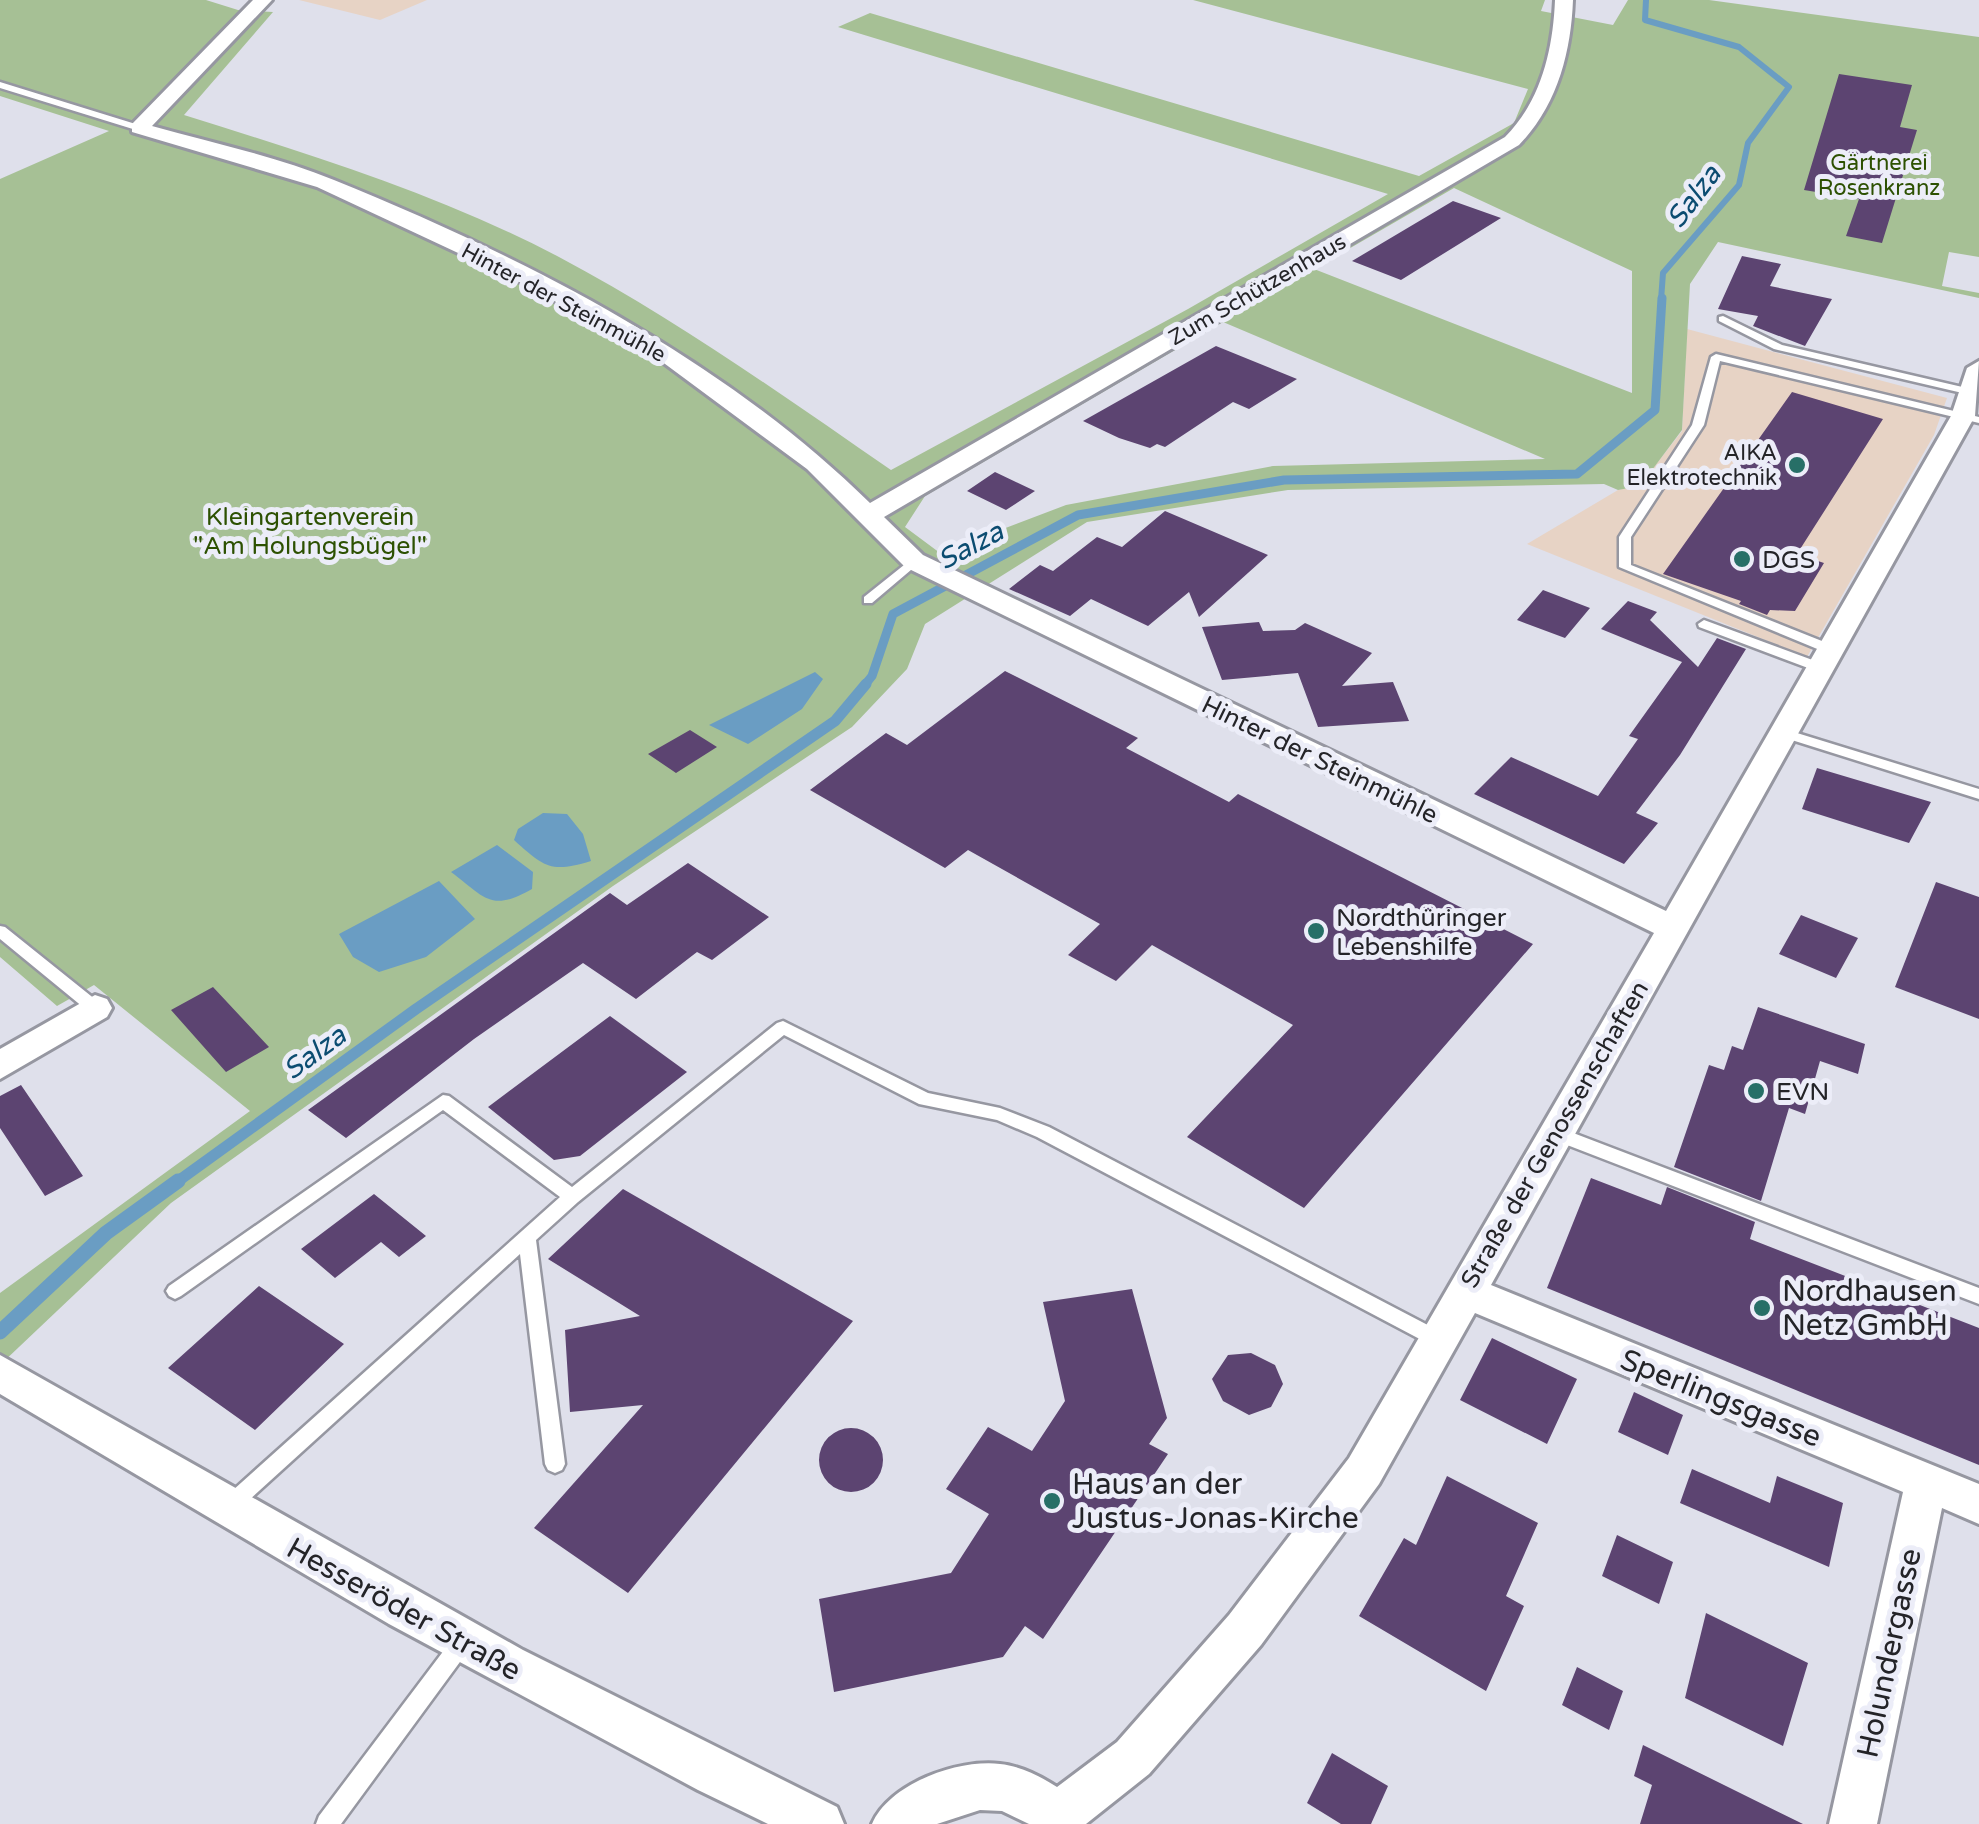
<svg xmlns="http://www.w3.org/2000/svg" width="1979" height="1824" viewBox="0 0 1979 1824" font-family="'Varela Round',sans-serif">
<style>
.commercial{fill:#e7d3c5}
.green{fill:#a6c095;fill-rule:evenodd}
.water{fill:#6a9dc3}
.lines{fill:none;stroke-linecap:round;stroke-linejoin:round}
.stream-far3{stroke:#6a9dc3;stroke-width:6}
.stream-far2{stroke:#6a9dc3;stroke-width:9}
.stream-far1{stroke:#6a9dc3;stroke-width:11}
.stream{stroke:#6a9dc3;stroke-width:15}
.building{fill:#5c4471}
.lane-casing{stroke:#9697a1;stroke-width:5}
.street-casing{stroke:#9697a1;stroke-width:6}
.lane{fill:#fff;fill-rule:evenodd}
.street{fill:#fff;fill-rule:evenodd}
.poi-dot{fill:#276f67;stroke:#ecedf8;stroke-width:4}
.labels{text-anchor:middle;stroke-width:10;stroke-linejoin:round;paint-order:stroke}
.far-park-label{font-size:22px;fill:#2d5102;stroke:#ecedf8}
.far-street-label{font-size:22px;fill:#242428;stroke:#ecedf8}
.far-poi-label{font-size:22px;fill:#242428;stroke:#ecedf8;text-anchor:end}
.park-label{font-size:25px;fill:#2d5102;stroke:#ecedf8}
.poi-label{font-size:25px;fill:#242428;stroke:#ecedf8;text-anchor:start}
.street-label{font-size:25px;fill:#242428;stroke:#ecedf8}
.water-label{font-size:28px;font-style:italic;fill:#0c4c71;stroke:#ecedf8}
.near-poi-label{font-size:30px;fill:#242428;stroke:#ecedf8;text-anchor:start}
.near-street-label{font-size:30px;fill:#242428;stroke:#ecedf8}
</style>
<rect width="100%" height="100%" fill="#dfe0eb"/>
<path class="commercial" d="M 299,0 L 427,0 L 380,20 Z
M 1687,329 L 1947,398 L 1934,435 L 1807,657 L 1527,544 L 1618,490 L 1640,485 L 1682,431 Z"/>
<path class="green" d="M 0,0 L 206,0 L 238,10 L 273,12 L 184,115 C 311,155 441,195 559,257 C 676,319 782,395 891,470 L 1188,309 L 1388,194 L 838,27 L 870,13 L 1419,176 L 1514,123 L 1528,89 L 1193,0 L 1545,0 L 1541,11 L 1613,25 L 1628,0 L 1709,0 L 1979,37 L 1979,257 L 1949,252 L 1942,286 L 1979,293 L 1979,298 L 1718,242 L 1690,284 L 1682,430 L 1640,486 L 1618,490 L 1604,484 L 1288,490 L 1087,522 L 925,624 L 907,669 L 852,727 L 613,886 L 171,1203 L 0,1365 L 0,1293 L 250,1111 L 94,985 L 57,1006 L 0,957 L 0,179 L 109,131 L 0,96 ZM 1454,188 L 1632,271 L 1632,393 L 1314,269 ZM 1223,322 L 1545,459 L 1273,466 L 1066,505 L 940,553 L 905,527 L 925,496 Z"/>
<path class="water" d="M 815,672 L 823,679 L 802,709 L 748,744 L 709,725 Z
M 543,813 L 567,814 L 583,834 L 591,861 C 551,873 545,868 514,840 L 518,829 Z
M 497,845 L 533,872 L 532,889 C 490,913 485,897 451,872 Z
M 439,881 L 475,919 L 426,957 L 379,972 L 353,957 L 339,934 Z"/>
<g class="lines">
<path class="stream-far3" d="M 1646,0 L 1645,20 L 1739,47 L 1789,87 L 1748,143 L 1739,185 L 1663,273 L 1661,300"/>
<path class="stream-far2" d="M 864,686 L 872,676 L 893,614 L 1078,515 L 1284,480 L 1577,474 L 1655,410 L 1662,298"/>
<path class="stream-far1" d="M 174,1184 L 416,1009 L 835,721 L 866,684"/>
<path class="stream" d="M 0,1332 L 106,1233 L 178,1181"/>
</g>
<path class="building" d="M 1839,74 L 1912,85 L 1900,127 L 1917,130 L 1882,243 L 1846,236 L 1859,199 L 1804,190 Z
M 1453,201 L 1501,218 L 1401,280 L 1352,261 Z
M 1742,256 L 1781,264 L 1770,286 L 1832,299 L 1805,346 L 1753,326 L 1758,316 L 1718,309 Z
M 1216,346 L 1297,379 L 1249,409 L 1233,402 L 1165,447 L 1157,444 L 1150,448 L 1119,438 L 1083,421 Z
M 1792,392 L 1883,419 L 1797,554 L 1824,563 L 1795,611 L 1770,610 L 1767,615 L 1739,604 L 1741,601 L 1663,574 Z
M 995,472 L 1035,491 L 1006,510 L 967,491 Z
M 1165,511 L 1268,555 L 1199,617 L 1189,592 L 1148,626 L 1091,599 L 1070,616 L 1009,589 L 1040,565 L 1053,571 L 1097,537 L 1122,547 Z
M 1543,590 L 1590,608 L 1565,638 L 1517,620 Z
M 1628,601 L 1657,612 L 1650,620 L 1698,667 L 1717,638 L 1746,649 L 1680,755 L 1636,813 L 1658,823 L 1624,864 L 1474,794 L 1511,757 L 1598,796 L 1638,739 L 1629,736 L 1682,662 L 1601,629 Z
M 1259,622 L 1263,631 L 1295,630 L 1305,623 L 1372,653 L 1342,686 L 1393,682 L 1409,721 L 1318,727 L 1298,673 L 1222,680 L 1202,627 Z
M 1005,671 L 1138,738 L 1126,748 L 1229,802 L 1238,794 L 1533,944 L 1304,1208 L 1187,1137 L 1293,1025 L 1152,945 L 1116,981 L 1068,955 L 1100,924 L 968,850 L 945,868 L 810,790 L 886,733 L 907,745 Z
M 690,730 L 717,747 L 676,773 L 648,754 Z
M 1817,768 L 1931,802 L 1909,843 L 1802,809 Z
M 688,863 L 769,917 L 712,960 L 697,952 L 636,999 L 583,963 L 474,1039 L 346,1138 L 308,1110 L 610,893 L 627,905 Z
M 1936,882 L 1979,897 L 1979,1019 L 1895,987 Z
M 1801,915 L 1858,938 L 1836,978 L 1779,954 Z
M 213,987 L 269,1047 L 226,1072 L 171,1010 Z
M 1758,1007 L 1865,1044 L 1858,1074 L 1820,1061 L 1805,1114 L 1789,1108 L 1761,1201 L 1674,1167 L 1709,1065 L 1724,1070 L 1732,1046 L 1743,1050 Z
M 610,1016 L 687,1072 L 580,1156 L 554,1160 L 488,1107 Z
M 21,1085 L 83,1176 L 45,1196 L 0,1128 L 0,1096 Z
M 1591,1178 L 1661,1205 L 1667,1187 L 1755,1222 L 1750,1239 L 1979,1328 L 1979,1465 L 1547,1288 Z
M 623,1189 L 853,1321 L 628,1593 L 534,1528 L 643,1405 L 570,1412 L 565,1330 L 640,1316 L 548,1259 Z
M 374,1194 L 426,1236 L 399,1257 L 381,1242 L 335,1278 L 301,1249 Z
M 259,1286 L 344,1344 L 255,1430 L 168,1368 Z
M 1132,1289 L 1167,1418 L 1149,1444 L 1168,1454 L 1043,1639 L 1025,1626 L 1003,1657 L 834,1692 L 819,1599 L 951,1573 L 989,1514 L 946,1489 L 988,1427 L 1032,1451 L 1065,1401 L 1043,1302 Z
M 1492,1338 L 1577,1379 L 1547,1444 L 1460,1400 Z
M 1251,1353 L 1275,1365 L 1283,1384 L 1271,1407 L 1249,1415 L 1223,1401 L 1212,1379 L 1228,1355 Z
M 1634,1392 L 1683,1415 L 1668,1455 L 1618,1432 Z
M819 1460a32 32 0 1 1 64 0a32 32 0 1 1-64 0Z
M 1692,1469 L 1770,1503 L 1777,1476 L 1843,1503 L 1829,1567 L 1680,1503 Z
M 1447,1476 L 1538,1523 L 1506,1596 L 1524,1606 L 1486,1691 L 1359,1616 L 1404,1538 L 1416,1545 Z
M 1617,1535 L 1673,1562 L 1659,1604 L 1602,1576 Z
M 1706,1613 L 1808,1663 L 1783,1746 L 1685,1698 Z
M 1577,1667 L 1623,1691 L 1609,1730 L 1562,1705 Z
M 1643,1745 L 1803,1824 L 1640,1824 L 1652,1785 L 1634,1776 Z
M 1332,1753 L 1388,1786 L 1371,1824 L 1341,1824 L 1307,1803 Z"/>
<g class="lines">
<g class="lane-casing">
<path id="lane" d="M 0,82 L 142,126 L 143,128 L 136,130 L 0,88 Z
M 1723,316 L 1782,345 L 1971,389 L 1976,392 L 1971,395 L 1774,349 L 1719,321 L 1719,317 Z
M 1716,354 L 1979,417 L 1979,423 L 1720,361 L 1704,425 L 1631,537 L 1631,565 L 1837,647 L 1838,650 L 1837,653 L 1827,653 L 1619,567 L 1619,537 L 1692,425 L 1711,357 Z
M 914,557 L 920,561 L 918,564 L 872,603 L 864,603 L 864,597 Z
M 1704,620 L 1826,665 L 1828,668 L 1821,672 L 1816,671 L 1699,627 L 1698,624 Z
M 1784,729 L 1979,789 L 1979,799 L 1779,736 L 1777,733 Z
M 0,926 L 5,927 L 101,1004 L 103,1008 L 101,1012 L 89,1012 L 0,939 Z
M 783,1021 L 928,1093 L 1000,1108 L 1049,1127 L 1443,1333 L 1446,1339 L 1443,1345 L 1437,1347 L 1431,1345 L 1037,1137 L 997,1120 L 919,1104 L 784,1035 L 578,1202 L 536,1240 L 565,1464 L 562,1470 L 555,1473 L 548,1470 L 545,1464 L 520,1254 L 237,1511 L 230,1514 L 223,1511 L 220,1505 L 223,1499 L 560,1197 L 443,1110 L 181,1296 L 175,1299 L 169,1296 L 166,1291 L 169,1286 L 443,1095 L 449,1096 L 572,1187 L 777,1023 Z
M 1555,1126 L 1979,1288 L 1979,1304 L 1549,1138 L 1547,1133 L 1549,1128 Z
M 461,1634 L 468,1637 L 471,1644 L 468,1651 L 341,1824 L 316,1824 L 319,1816 L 454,1637 Z"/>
</g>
<g class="street-casing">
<path id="street" d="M 253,0 L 272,0 L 152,126 C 212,143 276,156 334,180 C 526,258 721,357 870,503 L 1505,137 C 1541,101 1553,50 1555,0 L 1573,0 C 1571,53 1557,106 1519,145 L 884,517 L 923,555 L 1666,911 L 1951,416 L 1967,368 L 1979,361 L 1975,416 L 1491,1285 L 1979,1484 L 1979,1524 L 1942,1508 L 1877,1824 L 1829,1824 L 1903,1492 L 1475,1313 L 1379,1484 L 1261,1645 L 1149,1774 L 1086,1824 L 1029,1824 L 1002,1811 L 980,1810 L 937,1824 L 872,1824 C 889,1784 957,1759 1000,1764 C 1020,1766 1040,1776 1057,1787 L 1117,1742 L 1229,1615 L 1349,1458 L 1654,933 L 905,567 L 807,469 L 653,355 L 518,281 L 317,187 L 132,132 L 132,124 Z
M 95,995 L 107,999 L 112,1008 L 107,1017 L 0,1079 L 0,1049 Z
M 0,1355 L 523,1650 L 837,1807 L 844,1824 L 768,1824 L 698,1790 L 389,1624 L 0,1394 Z"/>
</g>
<use href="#lane" class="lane"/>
<use href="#street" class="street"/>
</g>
<g class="poi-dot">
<circle cx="1797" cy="465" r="10"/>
<circle cx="1742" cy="559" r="10"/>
<circle cx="1316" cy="931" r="10"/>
<circle cx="1756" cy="1091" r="10"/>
<circle cx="1762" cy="1308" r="10"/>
<circle cx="1052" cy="1501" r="10"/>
</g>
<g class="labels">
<g class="far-park-label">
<text x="1879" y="170">Gärtnerei<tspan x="1879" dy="25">Rosenkranz</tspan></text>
</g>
<g class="far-street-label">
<text transform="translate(1257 289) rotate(-30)" y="8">Zum Schützenhaus</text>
<text transform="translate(564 302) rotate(28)" y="8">Hinter der Steinmühle</text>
</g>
<g class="far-poi-label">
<text x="1777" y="460">AIKA<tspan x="1777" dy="25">Elektrotechnik</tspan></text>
</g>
<g class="park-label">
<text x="310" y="525">Kleingartenverein<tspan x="310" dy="29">"Am Holungsbügel"</tspan></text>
</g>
<g class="poi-label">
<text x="1762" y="568">DGS</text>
<text x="1336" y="926">Nordthüringer<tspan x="1336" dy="29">Lebenshilfe</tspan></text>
<text x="1776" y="1100">EVN</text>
</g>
<g class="street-label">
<text transform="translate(1320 759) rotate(26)" y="9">Hinter der Steinmühle</text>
<text transform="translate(1554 1134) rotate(-60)" y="9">Straße der Genossenschaften</text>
</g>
<g class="water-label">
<text transform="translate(1693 196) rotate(-53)" y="10">Salza</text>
<text transform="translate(970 545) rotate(-28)" y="10">Salza</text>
<text transform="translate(314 1052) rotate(-36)" y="10">Salza</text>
</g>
<g class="near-poi-label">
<text x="1782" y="1301">Nordhausen<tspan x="1782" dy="34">Netz GmbH</tspan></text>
<text x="1072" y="1494">Haus an der<tspan x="1072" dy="34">Justus-Jonas-Kirche</tspan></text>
</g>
<g class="near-street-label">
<text transform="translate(1721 1398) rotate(22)" y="10">Sperlingsgasse</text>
<text transform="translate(404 1609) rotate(29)" y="10">Hesseröder Straße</text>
<text transform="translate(1889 1653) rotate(-78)" y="10">Holundergasse</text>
</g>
</g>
</svg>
